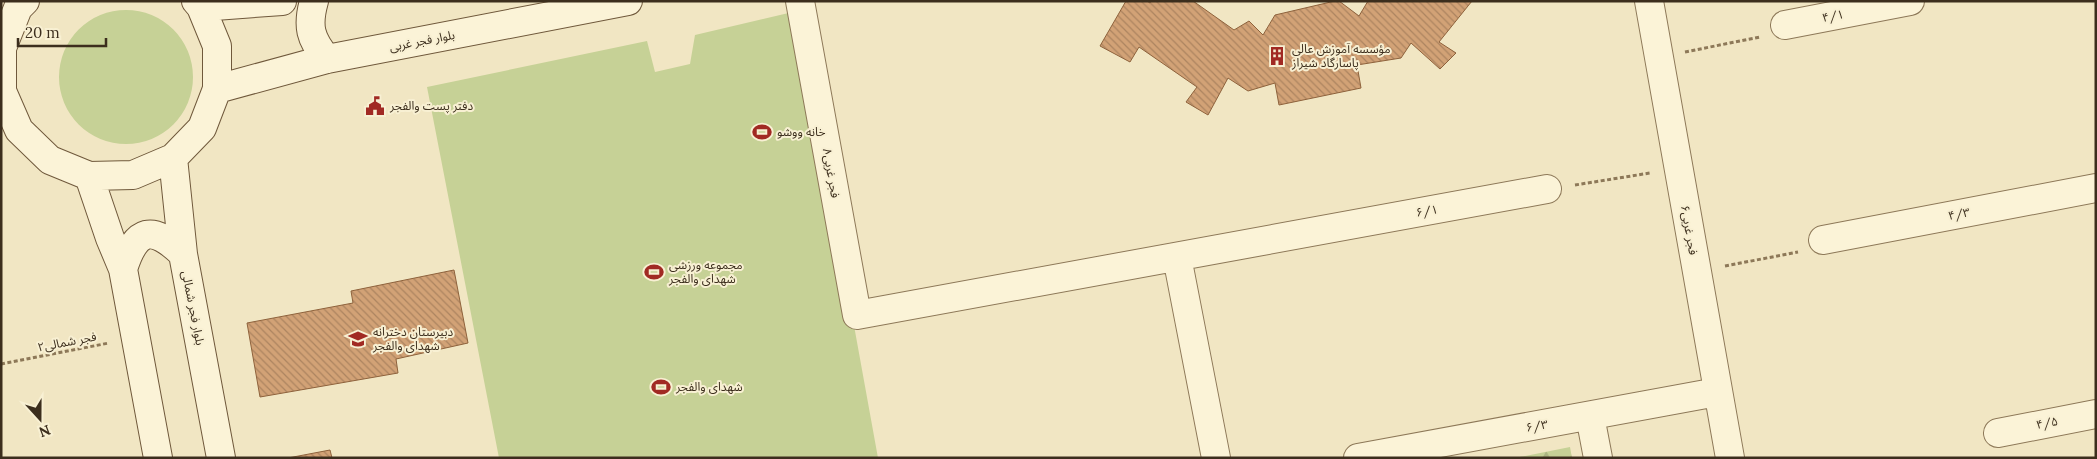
<svg xmlns="http://www.w3.org/2000/svg" width="2097" height="459" viewBox="0 0 2097 459" font-family="Lora,'Noto Sans Arabic',serif">
<style>
.grass{fill:#c6d196}
.forest{fill:url(#forest-firs)}
.building{fill:url(#building-back-hatch);stroke:#8e623c}
.lines{fill:none;stroke-linecap:round;stroke-linejoin:round}
.street-casing{stroke:#8d7858;stroke-width:30}
.secondary-casing{stroke:#6f583b;stroke-width:30}
.path{stroke:#8d7858;stroke-width:3;stroke-dasharray:4 2.5;stroke-linecap:butt}
.street{stroke:#fbf3d7;stroke-width:28}
.secondary{stroke:#fbf3d7;stroke-width:28}
.labels{text-anchor:middle;stroke-width:4;stroke-linejoin:round;paint-order:stroke}
.street-label{font-size:12px;fill:#3c2e1d;stroke:#f8f0d3}
.poi-label{font-size:12px;fill:#3c2e1d;stroke:#f8f0d3;text-anchor:start}
</style>
<defs>
<pattern id="forest-firs" width="22" height="20" patternUnits="userSpaceOnUse" patternTransform="scale(1.25)"><rect width="22" height="20" fill="#c6d196"/><path d="M5 1l3.5 6h-7zM16 11l3.5 6h-7z" fill="#abb481"/></pattern>
<pattern id="building-back-hatch" width="6" height="6" patternUnits="userSpaceOnUse" patternTransform="scale(1.25)"><rect width="6" height="6" fill="#d2a276"/><path d="M-1 5l2 2M0 0l6 6M5-1l2 2" fill="none" stroke="#ac8460"/></pattern>
</defs>
<rect width="100%" height="100%" fill="#f1e6c3"/>
<path class="grass" d="M59 77a67 67 0 1 1 134 0a67 67 0 1 1-134 0Z
M 797,11 L 878,458 L 499,458 L 427,87 L 647,41 L 655,72 L 690,64 L 695,35 Z"/>
<path class="forest" d="M 1570,447 L 1572,458 L 1515,458 Z"/>
<path class="building" d="M 1126,1 L 1147,1 L 1150,3 L 1151,1 L 1193,1 L 1234,30 L 1249,21 L 1263,35 L 1275,15 L 1335,1 L 1339,1 L 1359,16 L 1368,1 L 1472,1 L 1439,42 L 1456,53 L 1440,69 L 1411,43 L 1401,58 L 1357,65 L 1361,88 L 1279,105 L 1275,83 L 1248,91 L 1228,78 L 1208,115 L 1186,102 L 1197,87 L 1139,47 L 1130,62 L 1100,46 Z
M 454,270 L 468,343 L 396,359 L 398,373 L 260,397 L 247,323 L 353,303 L 351,291 Z
M 330,450 L 332,458 L 288,458 Z"/>
<g class="lines">
<g class="street-casing">
<path id="street" d="M 800,1 L 857,315 L 1547,189
M 1649,1 L 1730,458
M 1785,25 L 1910,1
M 1823,240 L 2096,188
M 1177,257 L 1216,458
M 1590,416 L 1598,458
M 1998,433 L 2096,414
M 1358,458 L 1717,392"/>
</g>
<g class="secondary-casing">
<path id="secondary" d="M 25,1 L 18,8 L 2,48 L 2,91 L 19,130 L 50,160 L 89,176 L 133,175 L 173,158 L 202,128 L 217,89 L 217,46 L 201,7 L 196,1
M 314,1 C 307,26 310,39 327,59
M 201,7 L 282,1
M 217,89 L 327,59 L 628,1
M 173,158 L 183,254 L 221,458
M 89,176 L 110,238 L 123,269 L 158,458
M 123,269 C 136,228 152,224 183,254"/>
</g>
<path class="path" d="M 1685,52 L 1760,37
M 1575,185 L 1650,173
M 1725,266 L 1798,252
M 1,364 L 109,343"/>
<use href="#street" class="street"/>
<use href="#secondary" class="secondary"/>
</g>
<defs>
<g id="building-bare" transform="scale(1.5)"><path d="M-4-6H4V6H1V3H-1V6H-4ZM-2.5-4.3h1.7v1.8h-1.7ZM.8-4.3h1.7v1.8H.8ZM-2.5-1h1.7V.8h-1.7ZM.8-1h1.7V.8H.8Z" fill="#a12a23" stroke="#f8f0d3" stroke-width="2.5" paint-order="stroke"/></g>
<g id="civic-bare" transform="scale(1.5)"><path d="M-.6-6.5H3V-4.5H.6V-3L4-1V1h2V6H-6V1h2V-1L-.6-3ZM-1.2 2.5V6h2.4V2.5Z" fill="#a12a23" stroke="#f8f0d3" stroke-width="2.5" paint-order="stroke"/></g>
<g id="stadium-bare" transform="scale(1.5)"><path d="M0-5a6.5 5 0 1 0 0 10a6.5 5 0 1 0 0-10ZM-3.5-1.8h7v3.6h-7Z" fill="#a12a23" stroke="#f8f0d3" stroke-width="2.5" paint-order="stroke"/></g>
<g id="school-bare" transform="scale(1.5)"><path d="M0-5L7-2L0 1L-7-2ZM-4 1L0 2.5L4 1V4Q0 6-4 4Z" fill="#a12a23" stroke="#f8f0d3" stroke-width="2.5" paint-order="stroke"/></g>
</defs>
<g fill-rule="evenodd">
<use href="#building-bare" x="1277" y="56"/>
<use href="#civic-bare" x="375" y="106"/>
<use href="#stadium-bare" x="762" y="132"/>
<use href="#stadium-bare" x="654" y="272"/>
<use href="#school-bare" x="358" y="339"/>
<use href="#stadium-bare" x="661" y="387"/>
</g>
<g class="labels">
<g class="street-label">
<text transform="translate(1833 16) rotate(-11)" y="4">۴/۱</text>
<text transform="translate(422 41) rotate(-11)" y="4">بلوار فجر غربی</text>
<text transform="translate(831 173) rotate(80)" y="4">فجر غربی۸</text>
<text transform="translate(1427 211) rotate(-10)" y="4">۶/۱</text>
<text transform="translate(1959 214) rotate(-11)" y="4">۴/۳</text>
<text transform="translate(1689 230) rotate(80)" y="4">فجر غربی۶</text>
<text transform="translate(193 308) rotate(79)" y="4">بلوار فجر شمالی</text>
<text transform="translate(67 342) rotate(-11)" y="4">فجر شمالی۲</text>
<text transform="translate(2047 423) rotate(-11)" y="4">۴/۵</text>
<text transform="translate(1537 426) rotate(-10)" y="4">۶/۳</text>
</g>
<g class="poi-label">
<text x="1292" y="53">مؤسسه آموزش عالی<tspan x="1292" dy="14">پاسارگاد شیراز</tspan></text>
<text x="390" y="110">دفتر پست والفجر</text>
<text x="777" y="136">خانه ووشو</text>
<text x="669" y="269">مجموعه ورزشی<tspan x="669" dy="14">شهدای والفجر</tspan></text>
<text x="373" y="336">دبیرستان دخترانه<tspan x="373" dy="14">شهدای والفجر</tspan></text>
<text x="676" y="391">شهدای والفجر</text>
</g>
</g>
<rect width="2097" height="459" fill="none" stroke="#3c2e1d" stroke-width="5"/>
<g transform="translate(40 419) rotate(159)" stroke="#f8f0d3" stroke-width="4" paint-order="stroke">
<path d="M0-4L9 19L0 12L-9 19Z" fill="#3c2e1d"/>
<text y="-8" font-size="14" font-weight="bold" text-anchor="middle" fill="#3c2e1d">N</text>
</g>
<path d="M18 38v8h88v-8" fill="none" stroke="#3c2e1d" stroke-width="2.5"/>
<text x="25" y="38" font-size="15" fill="#3c2e1d" stroke="#f8f0d3" stroke-width="4" paint-order="stroke">20 m</text>
</svg>
